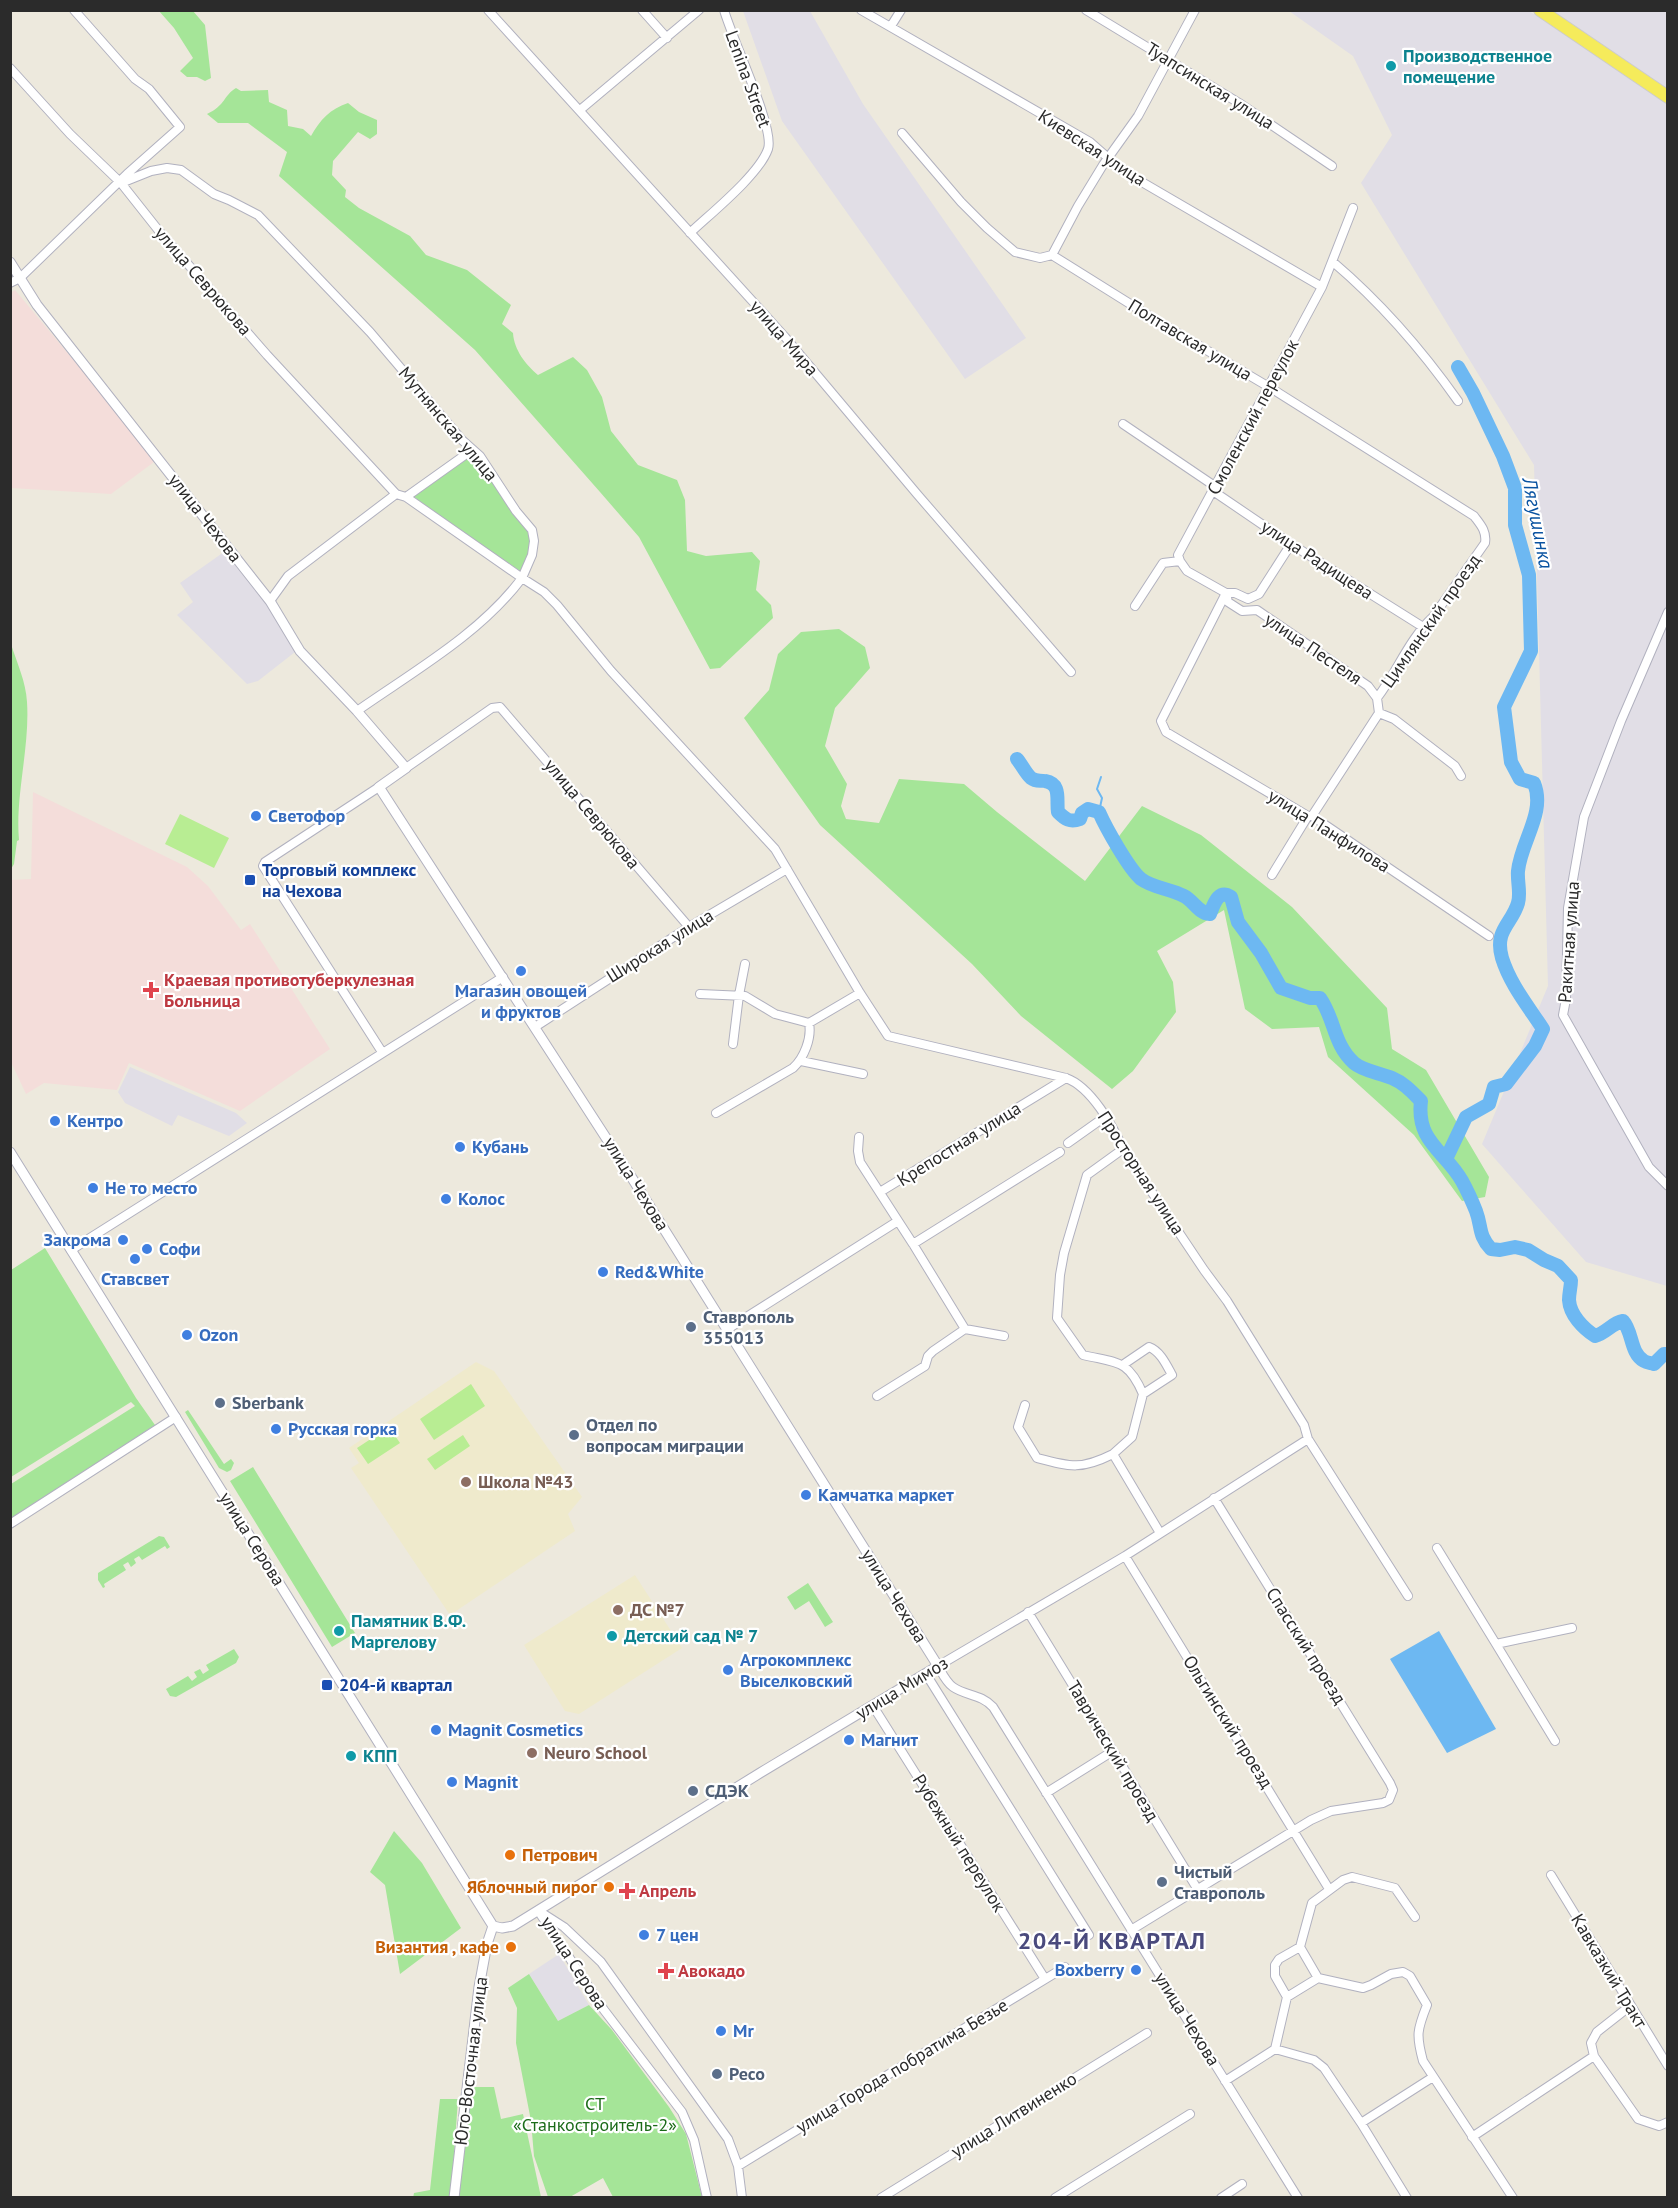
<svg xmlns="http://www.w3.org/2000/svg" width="1678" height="2208" viewBox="0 0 1678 2208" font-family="'PT Sans',sans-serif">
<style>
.industrial{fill:#e1dee6}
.education{fill:#efeacc}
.medical{fill:#f4ddda}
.green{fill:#a5e598}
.pitch{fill:#b8ed93}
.water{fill:#6db8f2}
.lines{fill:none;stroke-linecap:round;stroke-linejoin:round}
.stream{stroke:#6db8f2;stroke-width:2}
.river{stroke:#6db8f2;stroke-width:14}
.minor-casing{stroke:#b1b1bf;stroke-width:10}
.tertiary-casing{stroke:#b1b1bf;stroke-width:11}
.primary-casing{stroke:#ccc;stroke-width:14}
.minor{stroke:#fff;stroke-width:8}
.tertiary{stroke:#fff;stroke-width:9}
.primary{stroke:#f5eb5b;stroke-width:12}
.culture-dot{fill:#0f9aa8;stroke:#fff;stroke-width:2}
.shop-dot{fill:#3f7fe0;stroke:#fff;stroke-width:2}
.transit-dot{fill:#1a4fb4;stroke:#fff;stroke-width:2}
.health-dot{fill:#e0444e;stroke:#fff;stroke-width:2}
.service-dot{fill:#5c6f8a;stroke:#fff;stroke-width:2}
.education-dot{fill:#8d6e63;stroke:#fff;stroke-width:2}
.food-dot{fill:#e8710a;stroke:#fff;stroke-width:2}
.labels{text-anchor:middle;stroke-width:4.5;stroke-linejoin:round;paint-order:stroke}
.culture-label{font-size:18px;font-weight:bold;fill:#0d838f;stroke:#fff;text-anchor:start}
.street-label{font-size:18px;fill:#2b2b2b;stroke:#fff}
.shop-label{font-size:18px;font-weight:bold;fill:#366cbe;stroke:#fff;text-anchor:start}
.transit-label{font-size:18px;font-weight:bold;fill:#164399;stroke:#fff;text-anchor:start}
.health-label{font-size:18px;font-weight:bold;fill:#be3a42;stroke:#fff;text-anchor:start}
.service-label{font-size:18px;font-weight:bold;fill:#4e5e75;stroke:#fff;text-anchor:start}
.education-label{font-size:18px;font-weight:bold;fill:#785e54;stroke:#fff;text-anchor:start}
.food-label{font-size:18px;font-weight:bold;fill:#c56008;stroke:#fff;text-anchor:end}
.park-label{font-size:18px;fill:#1b6b18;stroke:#fff}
.water-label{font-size:20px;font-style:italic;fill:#0a53a1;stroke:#fff}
.district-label{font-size:24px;font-weight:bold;letter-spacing:1.5px;fill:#4a4a7d;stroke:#fff}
</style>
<rect width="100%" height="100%" fill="#ede9dd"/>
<path class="industrial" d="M 743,11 L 810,11 L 863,104 L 1026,338 L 965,379 L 782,121 Z
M 1289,11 L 1529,11 L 1667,102 L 1667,1286 L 1586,1262 L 1482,1144 L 1548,986 L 1534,465 L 1361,183 L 1392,135 L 1353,56 Z
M 1549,11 L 1667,11 L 1667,91 L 1620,57 Z
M 224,552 L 266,603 L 295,652 L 258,681 L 247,684 L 177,615 L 193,602 L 180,583 Z
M 130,1067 L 236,1113 L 247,1123 L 229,1136 L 178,1115 L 172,1126 L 125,1103 L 118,1092 Z
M 559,1954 L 589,2005 L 558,2021 L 529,1974 Z"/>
<path class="education" d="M 476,1362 L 494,1371 L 582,1497 L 568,1514 L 575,1531 L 450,1615 L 351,1468 L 359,1463 L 349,1448 Z
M 635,1575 L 682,1648 L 579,1714 L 565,1711 L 524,1645 Z"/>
<path class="medical" d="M 15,290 L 116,411 L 154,462 L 111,494 L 11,488 L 10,293 Z
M 33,792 L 187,867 L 208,886 L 241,930 L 250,924 L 330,1049 L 240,1111 L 129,1063 L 117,1090 L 44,1083 L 26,1094 L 11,1062 L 10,880 L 31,879 Z"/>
<path class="green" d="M 159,11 L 193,11 L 205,25 L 211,78 L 205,81 L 197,77 L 187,77 L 180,71 L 193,58 L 174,28 Z
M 236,88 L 241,91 L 268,90 L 269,102 L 287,110 L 288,126 L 303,129 L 311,136 C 320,120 330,109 348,103 L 359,112 L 377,120 L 377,134 L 370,139 L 358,132 L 333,161 L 332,175 L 346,190 L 345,197 L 359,208 L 410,236 L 426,255 L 467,270 L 511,305 L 502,324 L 513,333 C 514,350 526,365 538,375 L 573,357 L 587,370 L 602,397 L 611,431 L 638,465 L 677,480 L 685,500 L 687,551 L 706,556 L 752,552 L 760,561 L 756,590 L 771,605 L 773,618 L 720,668 L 710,669 L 639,537 L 600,492 L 475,350 L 279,176 L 287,152 L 248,123 L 218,123 L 207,114 C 226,105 223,96 236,88 Z
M 472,457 L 482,465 L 530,532 L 531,548 L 523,570 L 520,571 L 446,521 L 413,496 L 465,459 Z
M 839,629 L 865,647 L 870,668 L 835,708 L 825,746 L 847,784 L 841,806 L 846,819 L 879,823 L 899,779 L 964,784 L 997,812 L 1085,881 L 1142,806 L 1201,835 L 1292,907 L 1387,1008 L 1392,1049 L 1426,1070 L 1489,1177 L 1485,1197 L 1462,1201 L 1414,1135 L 1328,1057 L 1319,1027 L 1272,1029 L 1245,1009 L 1224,910 L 1157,951 L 1173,982 L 1176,1012 L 1133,1071 L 1112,1089 L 1021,1016 L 972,964 L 820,825 L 744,718 L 769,690 L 778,654 L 801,632 Z
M 11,644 C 17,663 26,682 27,702 C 30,747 15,796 19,840 L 17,841 L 14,864 L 11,869 Z
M 45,1248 L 136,1398 L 155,1425 L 11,1520 L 11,1484 L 135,1406 L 131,1402 L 11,1477 L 11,1270 Z
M 188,1410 L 224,1464 L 231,1459 L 234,1463 L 231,1470 L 227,1472 L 219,1468 L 185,1412 Z
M 253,1467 L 355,1633 L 332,1647 L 230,1481 Z
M 159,1536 L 164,1537 L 170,1547 L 167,1549 L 165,1546 L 142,1560 L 139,1556 L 134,1559 L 136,1563 L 131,1567 L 128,1562 L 123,1565 L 126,1570 L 104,1584 L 105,1587 L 103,1588 L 98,1580 L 98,1573 Z
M 808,1583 L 833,1622 L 825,1627 L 809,1601 L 795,1610 L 787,1597 Z
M 234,1649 L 239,1657 L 236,1663 L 176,1697 L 170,1696 L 166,1689 L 188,1676 L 192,1681 L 197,1677 L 194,1672 L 200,1669 L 203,1674 L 209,1670 L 206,1665 Z
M 394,1831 L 422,1863 L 461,1928 L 400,1974 L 385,1885 L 370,1872 Z
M 529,1974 L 558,2021 L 589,2005 L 612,2030 L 669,2107 L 686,2134 L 702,2197 L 613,2197 L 603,2178 L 570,2197 L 548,2197 L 534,2156 L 531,2121 L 516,2043 L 517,2008 L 508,1988 Z
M 470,2087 L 494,2087 L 501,2119 L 523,2114 L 541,2197 L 459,2198 Z
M 440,2099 L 458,2099 L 451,2197 L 413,2198 L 414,2193 L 430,2190 Z"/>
<path class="pitch" d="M 180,814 L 229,838 L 214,868 L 165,844 Z
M 471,1384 L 485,1406 L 434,1440 L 420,1419 Z
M 389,1427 L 400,1443 L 368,1464 L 357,1448 Z
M 463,1435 L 470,1446 L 435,1470 L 427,1459 Z"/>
<path class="water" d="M 1439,1631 L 1496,1729 L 1447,1753 L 1390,1659 Z"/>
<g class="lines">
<path class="stream" d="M 1099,812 L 1102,798 L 1097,789 L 1101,777"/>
<path class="river" d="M 1017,759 C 1022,765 1026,774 1031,778 C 1036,782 1040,780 1045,781 C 1062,784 1056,800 1058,812 C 1065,819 1070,823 1080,819 L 1082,813 L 1088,809 L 1099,812 C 1106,828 1129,869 1141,879 C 1153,888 1171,889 1184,896 C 1194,901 1198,913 1210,914 C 1214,904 1218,889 1231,897 L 1238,922 L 1261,953 L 1281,988 L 1310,998 L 1320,998 C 1335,1019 1333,1044 1354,1063 C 1363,1071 1380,1073 1392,1078 C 1404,1083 1412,1092 1421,1101 C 1416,1142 1445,1151 1462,1181 C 1467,1190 1472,1201 1476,1211 C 1482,1227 1478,1235 1491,1249 L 1500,1250 L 1515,1247 L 1528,1250 L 1544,1260 L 1558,1266 L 1571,1280 C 1571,1287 1569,1293 1569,1300 C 1570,1315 1583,1328 1595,1336 C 1606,1333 1612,1323 1623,1321 C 1633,1332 1630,1353 1644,1361 C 1647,1363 1651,1363 1654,1364 L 1664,1354 L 1668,1354
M 1446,1159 L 1466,1117 L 1489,1104 L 1494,1087 L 1506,1084 L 1535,1046 L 1543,1029 C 1528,1006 1510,984 1502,958 C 1494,930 1512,924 1518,903 C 1521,893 1517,881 1518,871 C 1521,841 1546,813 1534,783 L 1520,779 L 1511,762 L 1504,707 L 1531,651 L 1529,575 L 1515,525 L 1515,488 L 1503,456 L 1473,393 L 1458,367"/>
<g class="minor-casing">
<path id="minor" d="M 488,10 L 785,337 L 917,494 L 1071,672
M 642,10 L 667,38
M 861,10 L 1090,142 L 1123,171 L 1322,287
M 1086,10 L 1239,103 L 1332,166
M 891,26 L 901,10
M 10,68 L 70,134 L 121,183 L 159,231 L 267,355 L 396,494
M 580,110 L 699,10
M 902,133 L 961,202 L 987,228 L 1015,252 L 1040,258 L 1052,255 L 1159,322 L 1269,387 L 1474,516 C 1480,524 1487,531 1485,543 L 1433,617 C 1409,639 1397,672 1377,698
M 121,183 L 151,171 L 167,168 L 181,170 L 214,194 L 229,200 L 258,215 L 370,332 L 462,440 L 480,456 L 516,511 L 532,530 L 534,541 L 532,555 L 522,578 L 544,592 L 557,605 L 611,671 L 775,849 L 860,993 L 888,1036 L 1066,1078 C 1091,1087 1113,1126 1123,1149 L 1204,1270 L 1227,1301 L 1304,1425 L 1308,1439 L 1408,1596
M 690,233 C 710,214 759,175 768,149 C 775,128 732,39 724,10
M 1052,255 L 1078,206 L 1103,165 L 1138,116 L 1195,10
M 1333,262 C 1380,302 1422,350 1458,401
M 10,283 L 20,278 L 127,174 L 180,127 L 149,89 L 135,79 L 74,10
M 1123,424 L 1216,487
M 1213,491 L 1291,544 L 1423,627
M 406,497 L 472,450
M 1291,544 L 1259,594 L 1248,599 L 1235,593 L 1226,593 L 1161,721 L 1166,732 L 1308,816 L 1312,816 L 1489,936
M 1180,561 L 1187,571 L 1226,593 L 1228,602 L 1242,611 L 1257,610 L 1368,686 L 1377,698 L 1379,713 L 1394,719 L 1455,766 L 1461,776
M 270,601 L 288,576 L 396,494
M 1135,606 L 1163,563 L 1180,561 L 1178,555 L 1322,287 L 1353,208
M 1668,612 L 1621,721 L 1584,817 L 1568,908 L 1566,999 L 1563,1015 L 1649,1167 L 1668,1186
M 357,711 C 414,671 480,634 522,578 L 406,497 L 396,494
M 406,768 L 492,708 L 500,707 L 689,927
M 379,787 L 265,862 L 263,866 L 382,1052
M 1312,816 L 1379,713
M 1272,875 L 1308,816
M 700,994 L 745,996 L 775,1014 L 809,1023 L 860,993
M 535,1027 L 689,927 L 787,869
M 733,1044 L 739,995 L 745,964
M 801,1061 L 863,1074
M 716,1113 L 793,1068 C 804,1058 812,1038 809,1023
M 859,1137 L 858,1151 L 860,1162 L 913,1244 L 1060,1152
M 1068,1143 L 1106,1116
M 1123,1149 L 1087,1175 L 1064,1253 L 1060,1275 L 1057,1318 L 1083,1355 C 1117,1363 1128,1359 1143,1394 L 1172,1375 C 1166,1364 1160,1351 1149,1347 L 1124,1364
M 880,1192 L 1066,1078
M 913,1244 L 965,1329 L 1004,1336
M 71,1250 L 503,977
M 726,1330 L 898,1221
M 1143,1394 L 1132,1437 L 1113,1454 L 1160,1533
M 877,1396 L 925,1366 L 928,1356 L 933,1351 L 965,1329
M 1025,1405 L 1018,1427 L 1037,1458 C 1071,1467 1081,1470 1113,1454
M 10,1524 L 176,1417
M 1437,1548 L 1496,1644 L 1572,1628
M 1125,1556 L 1329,1889
M 1028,1612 L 1198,1890
M 1496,1644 L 1555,1741
M 926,1674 L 1089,1935
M 873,1706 L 1045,1979
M 1046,1793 L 1113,1751
M 1551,1875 L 1668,2066
M 539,1911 L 564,1927 L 601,1962 L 728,2139 L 738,2166 L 742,2198
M 541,1915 L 604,2010 L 682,2112 L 694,2140 L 707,2198
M 1131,1930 L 1311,1820 L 1331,1811 L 1383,1803 L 1389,1800 L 1393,1790 L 1390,1783 L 1214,1498
M 1300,1947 L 1318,1978
M 1287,1997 L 1318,1978 L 1363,1988 L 1371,1985 L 1391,1974 L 1403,1972 L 1410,1976 L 1427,2005 C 1417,2030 1416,2035 1423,2061 L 1513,2198
M 1275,2049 L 1314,2060 L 1324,2068 L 1361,2123
M 1594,2056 L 1638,2119 L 1659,2126 L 1668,2122
M 1225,2081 L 1275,2049 L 1287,1997 L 1275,1976 L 1275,1965 L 1279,1959 L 1300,1947 L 1312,1903 L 1343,1880 L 1352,1877 L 1395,1888 L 1415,1917
M 1472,2137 L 1594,2056 L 1591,2043 L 1597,2032 L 1630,2006
M 738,2166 L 1065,1967
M 881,2198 L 1147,2033
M 1055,2198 L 1190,2114
M 1221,2198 L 1242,2184
M 1298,2198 L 993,1707 C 981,1694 966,1696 953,1687 C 946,1682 942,1673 938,1666 L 1125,1556 L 1308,1439
M 1407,2198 L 1361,2123 L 1433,2077"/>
</g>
<g class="tertiary-casing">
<path id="tertiary" d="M 10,262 L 37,305 L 270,601 L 300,651 L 357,711 L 406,768 L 379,787 L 632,1178 L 938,1666 L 760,1773 L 513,1926 L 502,1928 L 493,1926
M 10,1152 L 493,1926
M 454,2198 L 479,1987 L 487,1944 L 493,1926"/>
</g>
<g class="primary-casing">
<path id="primary" d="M 1540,10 L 1668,97"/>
</g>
<use href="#minor" class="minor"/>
<use href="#tertiary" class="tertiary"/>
<use href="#primary" class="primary"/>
</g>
<g class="culture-dot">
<circle cx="1391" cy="66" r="6"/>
<circle cx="339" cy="1631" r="6"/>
<circle cx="612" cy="1636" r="6"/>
<circle cx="351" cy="1756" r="6"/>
</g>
<g class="shop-dot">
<circle cx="256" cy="816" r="6"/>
<circle cx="521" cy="971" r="6"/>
<circle cx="55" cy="1121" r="6"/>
<circle cx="460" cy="1147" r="6"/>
<circle cx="93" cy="1188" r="6"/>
<circle cx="446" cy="1199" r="6"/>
<circle cx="123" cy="1240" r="6"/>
<circle cx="147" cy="1249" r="6"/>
<circle cx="135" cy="1259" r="6"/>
<circle cx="603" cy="1272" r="6"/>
<circle cx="187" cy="1335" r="6"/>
<circle cx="276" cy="1429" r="6"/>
<circle cx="806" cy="1495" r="6"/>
<circle cx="728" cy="1670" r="6"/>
<circle cx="436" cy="1730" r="6"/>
<circle cx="849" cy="1740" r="6"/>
<circle cx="452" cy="1782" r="6"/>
<circle cx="644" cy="1935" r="6"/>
<circle cx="1136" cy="1970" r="6"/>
<circle cx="721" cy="2031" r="6"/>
</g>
<g class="transit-dot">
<rect x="244" y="874" width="12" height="12" rx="3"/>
<rect x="321" y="1679" width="12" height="12" rx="3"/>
</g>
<g class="health-dot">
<path d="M148 981h6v6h6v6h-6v6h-6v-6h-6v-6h6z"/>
<path d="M624 1882h6v6h6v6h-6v6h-6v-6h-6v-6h6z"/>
<path d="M663 1962h6v6h6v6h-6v6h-6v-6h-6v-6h6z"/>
</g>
<g class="service-dot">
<circle cx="691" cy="1327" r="6"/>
<circle cx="220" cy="1403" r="6"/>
<circle cx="574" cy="1435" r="6"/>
<circle cx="693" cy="1791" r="6"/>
<circle cx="1162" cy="1882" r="6"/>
<circle cx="717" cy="2074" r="6"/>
</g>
<g class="education-dot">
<circle cx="466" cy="1482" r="6"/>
<circle cx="618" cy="1610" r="6"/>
<circle cx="532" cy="1753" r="6"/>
</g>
<g class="food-dot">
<circle cx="510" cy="1855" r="6"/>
<circle cx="609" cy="1887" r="6"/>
<circle cx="511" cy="1947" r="6"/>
</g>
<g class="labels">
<g class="culture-label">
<text x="1403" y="62">Производственное<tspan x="1403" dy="21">помещение</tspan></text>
<text x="351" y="1627">Памятник В.Ф.<tspan x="351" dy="21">Маргелову</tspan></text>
<text x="624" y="1642">Детский сад № 7</text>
<text x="363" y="1762">КПП</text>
</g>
<g class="street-label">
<text transform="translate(748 79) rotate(70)" y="6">Lenina Street</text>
<text transform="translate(1210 86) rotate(32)" y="6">Туапсинская улица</text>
<text transform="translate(1092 148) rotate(33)" y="6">Киевская улица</text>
<text transform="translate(203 281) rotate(49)" y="6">улица Севрюкова</text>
<text transform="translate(784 338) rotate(49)" y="6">улица Мира</text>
<text transform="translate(1190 340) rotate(31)" y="6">Полтавская улица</text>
<text transform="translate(1253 417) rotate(-62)" y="6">Смоленский переулок</text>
<text transform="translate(448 424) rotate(50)" y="6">Мутнянская улица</text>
<text transform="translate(205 518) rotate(52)" y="6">улица Чехова</text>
<text transform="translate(1317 560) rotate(33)" y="6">улица Радищева</text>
<text transform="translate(1431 621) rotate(-55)" y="6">Цимлянский проезд</text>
<text transform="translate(1313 649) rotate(34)" y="6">улица Пестеля</text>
<text transform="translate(592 814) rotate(50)" y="6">улица Севрюкова</text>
<text transform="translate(1329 831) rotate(32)" y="6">улица Панфилова</text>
<text transform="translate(1569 942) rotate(-86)" y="6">Ракитная улица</text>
<text transform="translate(660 946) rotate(-32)" y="6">Широкая улица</text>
<text transform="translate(959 1144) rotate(-32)" y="6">Крепостная улица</text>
<text transform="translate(1141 1173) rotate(57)" y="6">Просторная улица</text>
<text transform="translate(636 1184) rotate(58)" y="6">улица Чехова</text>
<text transform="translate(252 1539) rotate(58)" y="6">улица Серова</text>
<text transform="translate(894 1596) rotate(58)" y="6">улица Чехова</text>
<text transform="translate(1306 1646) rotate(58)" y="6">Спасский проезд</text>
<text transform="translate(902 1688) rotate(-31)" y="6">улица Мимоз</text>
<text transform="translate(1228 1722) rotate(58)" y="6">Ольгинский проезд</text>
<text transform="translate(1113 1751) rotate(59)" y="6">Таврический проезд</text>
<text transform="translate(959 1843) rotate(58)" y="6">Рубежный переулок</text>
<text transform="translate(574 1963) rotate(57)" y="6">улица Серова</text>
<text transform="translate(1609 1971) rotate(59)" y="6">Кавказкий Тракт</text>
<text transform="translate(1187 2019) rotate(58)" y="6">улица Чехова</text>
<text transform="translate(471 2061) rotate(-83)" y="6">Юго-Восточная улица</text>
<text transform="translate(902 2066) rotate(-31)" y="6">улица Города побратима Безье</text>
<text transform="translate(1014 2115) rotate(-32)" y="6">улица Литвиненко</text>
</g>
<g class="shop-label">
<text x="268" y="822">Светофор</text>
<text x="521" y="997" text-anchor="middle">Магазин овощей<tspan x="521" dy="21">и фруктов</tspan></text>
<text x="67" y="1127">Кентро</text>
<text x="472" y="1153">Кубань</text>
<text x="105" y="1194">Не то место</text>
<text x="458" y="1205">Колос</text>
<text x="111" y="1246" text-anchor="end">Закрома</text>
<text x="159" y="1255">Софи</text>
<text x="615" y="1278">Red&amp;White</text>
<text x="135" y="1285" text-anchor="middle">Ставсвет</text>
<text x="199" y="1341">Ozon</text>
<text x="288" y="1435">Русская горка</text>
<text x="818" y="1501">Камчатка маркет</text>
<text x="740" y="1666">Агрокомплекс<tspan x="740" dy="21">Выселковский</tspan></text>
<text x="448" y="1736">Magnit Cosmetics</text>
<text x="861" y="1746">Магнит</text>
<text x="464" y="1788">Magnit</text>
<text x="656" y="1941">7 цен</text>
<text x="1124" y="1976" text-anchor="end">Boxberry</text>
<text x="733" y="2037">Mr</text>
</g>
<g class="transit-label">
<text x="262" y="876">Торговый комплекс<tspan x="262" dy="21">на Чехова</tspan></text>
<text x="339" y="1691">204-й квартал</text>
</g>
<g class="health-label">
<text x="164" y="986">Краевая противотуберкулезная<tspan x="164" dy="21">Больница</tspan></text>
<text x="639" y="1897">Апрель</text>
<text x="678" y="1977">Авокадо</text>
</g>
<g class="service-label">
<text x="703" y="1323">Ставрополь<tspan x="703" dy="21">355013</tspan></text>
<text x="232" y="1409">Sberbank</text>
<text x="586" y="1431">Отдел по<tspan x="586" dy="21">вопросам миграции</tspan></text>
<text x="705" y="1797">СДЭК</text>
<text x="1174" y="1878">Чистый<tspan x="1174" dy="21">Ставрополь</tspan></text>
<text x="729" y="2080">Ресо</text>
</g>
<g class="education-label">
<text x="478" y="1488">Школа №43</text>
<text x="630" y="1616">ДС №7</text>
<text x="544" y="1759">Neuro School</text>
</g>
<g class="food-label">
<text x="522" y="1861" text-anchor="start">Петрович</text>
<text x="597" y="1893">Яблочный пирог</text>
<text x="499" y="1953">Византия , кафе</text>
</g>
<g class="park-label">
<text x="595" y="2110">СТ<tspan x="595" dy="21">«Станкостроитель-2»</tspan></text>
</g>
<g class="water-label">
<text transform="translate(1538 523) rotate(79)" y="7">Лягушинка</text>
</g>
<g class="district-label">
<text x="1112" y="1949">204-Й КВАРТАЛ</text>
</g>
</g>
<rect width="1678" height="2208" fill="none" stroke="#2b2b2b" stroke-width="24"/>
</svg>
